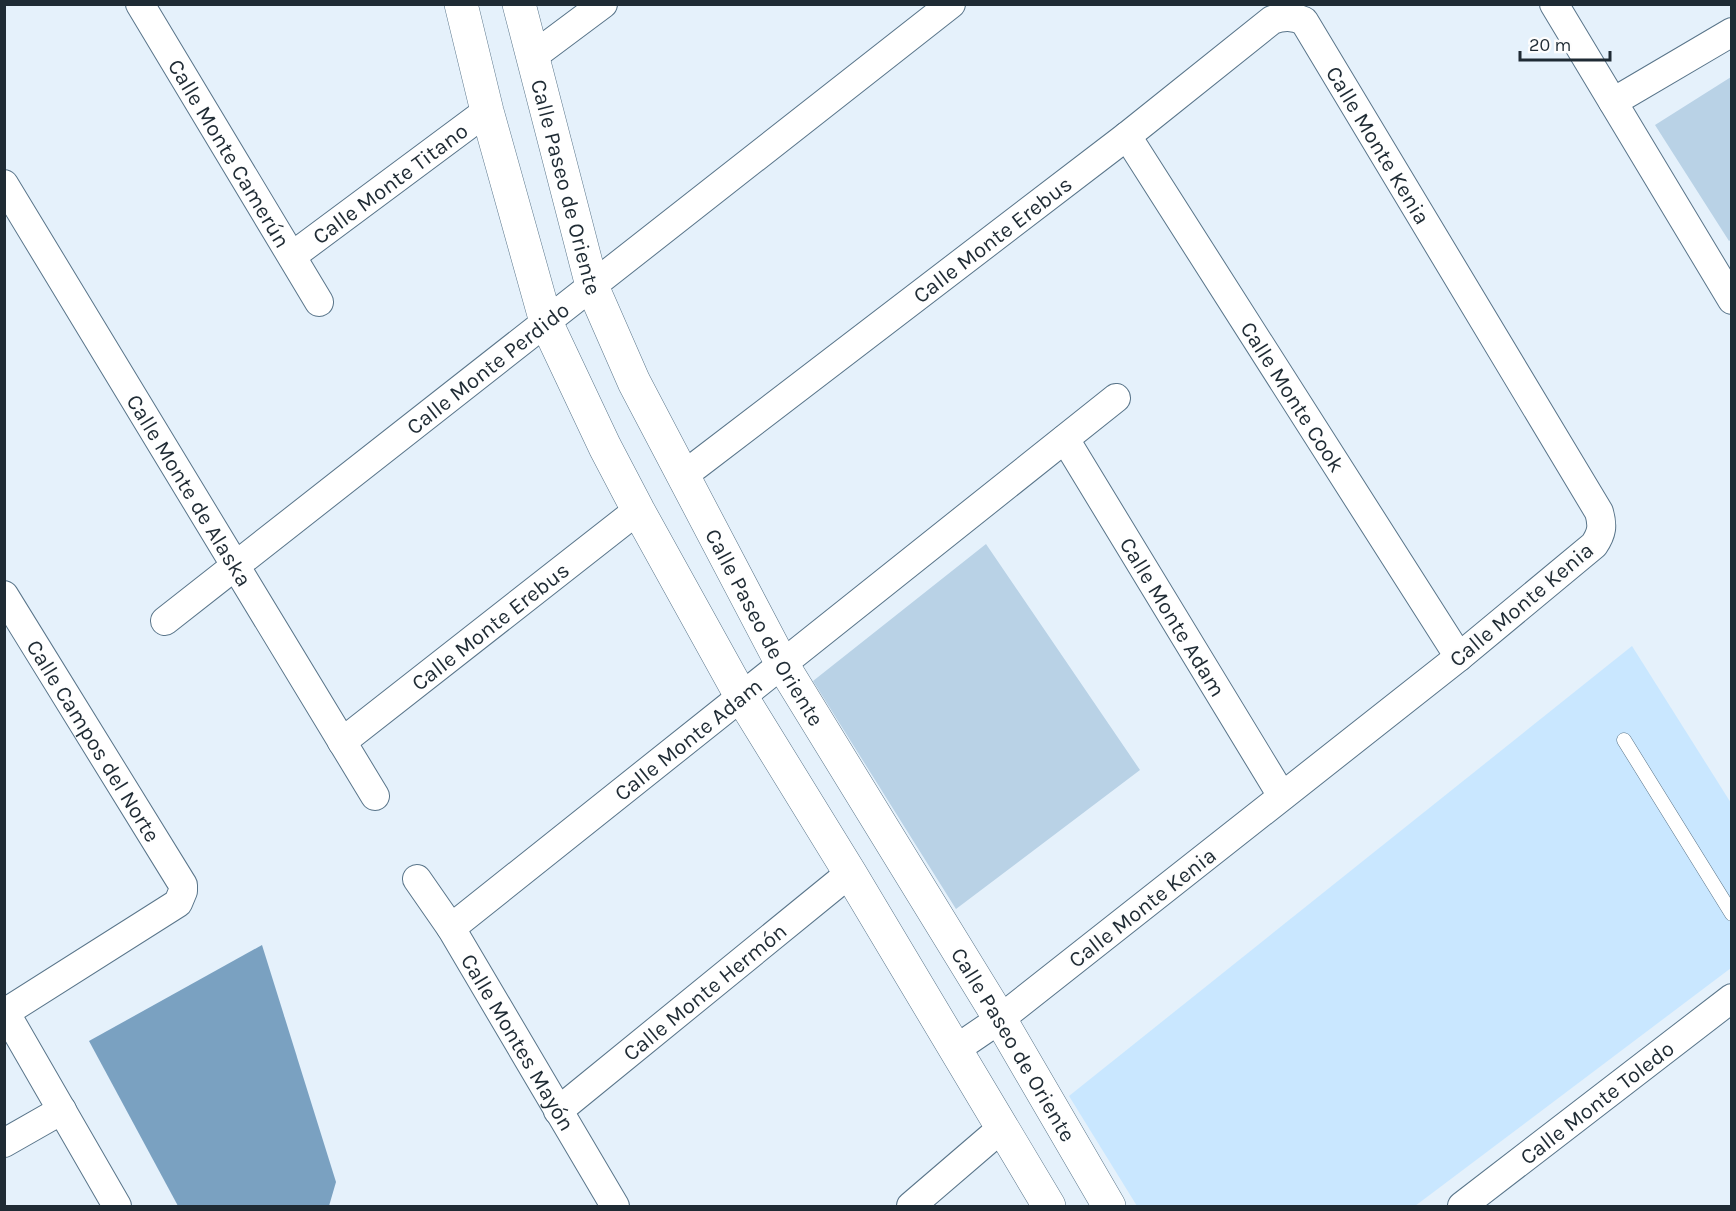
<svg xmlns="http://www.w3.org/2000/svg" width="1736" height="1211" viewBox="0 0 1736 1211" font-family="Karla,sans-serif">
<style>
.built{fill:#c9e7ff}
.green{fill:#b9d2e6}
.water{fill:#7aa1c1}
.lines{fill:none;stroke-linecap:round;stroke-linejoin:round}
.lane-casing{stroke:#59758a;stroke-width:15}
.street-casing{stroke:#59758a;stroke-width:30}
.secondary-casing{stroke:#59758a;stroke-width:34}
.lane{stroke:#fff;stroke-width:14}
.street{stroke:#fff;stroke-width:28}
.secondary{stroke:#fff;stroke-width:33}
.labels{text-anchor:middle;stroke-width:4.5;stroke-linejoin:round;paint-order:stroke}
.street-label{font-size:22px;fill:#1f2b34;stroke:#fdfdfd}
</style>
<rect width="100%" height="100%" fill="#e5f1fb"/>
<path class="built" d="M 1632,646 L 1731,803 L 1731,968 L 1415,1206 L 1137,1206 L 1069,1096 Z"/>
<path class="green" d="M 1731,77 L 1732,239 L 1729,241 L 1655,125 Z
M 986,544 L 1140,770 L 956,909 L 813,681 Z"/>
<path class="water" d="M 262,945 L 336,1182 L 329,1206 L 178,1206 L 89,1041 Z"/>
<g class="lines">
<g class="lane-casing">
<path id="lane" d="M 1624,740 L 1732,914"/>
</g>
<g class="street-casing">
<g id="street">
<path id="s1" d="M 140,4 L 319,302"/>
<path d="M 1554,4 L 1732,300"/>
<path d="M 532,57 L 603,4"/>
<path d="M 1613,102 L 1732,32"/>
<path id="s2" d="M 1127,136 L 1459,657"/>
<path id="s3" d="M 4,184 L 375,796"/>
<path id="s4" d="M 292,256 L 487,111"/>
<path id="s5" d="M 1065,439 L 1282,796"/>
<path id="s6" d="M 684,475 L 1127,136 L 1272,20 C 1284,16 1292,16 1304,21 L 1599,512 C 1603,526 1602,533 1594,545 L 1459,657 L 1000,1019 L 956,1049"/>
<path id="s7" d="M 4,595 L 183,885 L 183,891 L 178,903 L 6,1012"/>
<path id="s8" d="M 165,621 L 951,4"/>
<path id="s9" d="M 342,742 L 638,510"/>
<path id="s10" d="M 417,879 L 451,928 L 615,1206"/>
<path id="s11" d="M 451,928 L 1116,398"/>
<path d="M 4,1010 L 117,1206"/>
<path id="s12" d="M 558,1111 L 850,873"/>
<path d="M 4,1143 L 62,1110"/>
<path d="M 911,1206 L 1003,1127"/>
<path id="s13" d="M 1462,1206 L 1732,998"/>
</g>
</g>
<g class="secondary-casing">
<g id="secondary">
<path d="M 461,4 L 487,111 L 546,322 L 605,447 L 638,510 L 741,696 L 850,873 L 1049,1206"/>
<path id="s14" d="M 519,4 L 592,286 L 634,382 L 782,664 L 1000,1019 L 1109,1206"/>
</g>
</g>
<use href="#lane" class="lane"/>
<use href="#street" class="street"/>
<use href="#secondary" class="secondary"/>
</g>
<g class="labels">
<g class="street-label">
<text dy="8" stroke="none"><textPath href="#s6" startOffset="921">Calle Monte Kenia</textPath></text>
<text dy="8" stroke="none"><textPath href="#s1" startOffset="174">Calle Monte Camerún</textPath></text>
<text dy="8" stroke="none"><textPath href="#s4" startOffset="122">Calle Monte Titano</textPath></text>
<text dy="8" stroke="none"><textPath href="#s14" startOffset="189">Calle Paseo de Oriente</textPath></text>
<text dy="8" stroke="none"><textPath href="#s6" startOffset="388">Calle Monte Erebus</textPath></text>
<text dy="8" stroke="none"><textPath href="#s8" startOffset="410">Calle Monte Perdido</textPath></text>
<text dy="8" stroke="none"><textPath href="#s2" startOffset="309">Calle Monte Cook</textPath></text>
<text dy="8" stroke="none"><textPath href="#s3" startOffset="358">Calle Monte de Alaska</textPath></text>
<text transform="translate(1521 604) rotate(-40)" y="8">Calle Monte Kenia</text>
<text dy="8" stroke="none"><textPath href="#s5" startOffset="208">Calle Monte Adam</textPath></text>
<text dy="8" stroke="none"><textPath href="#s9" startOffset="188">Calle Monte Erebus</textPath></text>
<text dy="8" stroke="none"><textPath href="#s14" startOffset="674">Calle Paseo de Oriente</textPath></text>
<text dy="8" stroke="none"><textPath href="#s11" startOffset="303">Calle Monte Adam</textPath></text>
<text dy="8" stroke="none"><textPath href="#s7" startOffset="171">Calle Campos del Norte</textPath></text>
<text transform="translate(1142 907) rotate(-38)" y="8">Calle Monte Kenia</text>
<text dy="8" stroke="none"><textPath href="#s12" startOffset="189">Calle Monte Hermón</textPath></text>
<text dy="8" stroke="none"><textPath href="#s10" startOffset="192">Calle Montes Mayón</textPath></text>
<text dy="8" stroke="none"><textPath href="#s14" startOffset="1160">Calle Paseo de Oriente</textPath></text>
<text dy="8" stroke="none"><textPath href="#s13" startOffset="170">Calle Monte Toledo</textPath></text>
</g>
</g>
<rect width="1736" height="1211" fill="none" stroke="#1f2b34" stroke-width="12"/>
<path d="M1520 51v9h90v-9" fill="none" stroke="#1f2b34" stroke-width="3"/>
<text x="1529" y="51" font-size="18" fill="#1f2b34" stroke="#fdfdfd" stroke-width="4.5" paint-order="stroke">20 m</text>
</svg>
